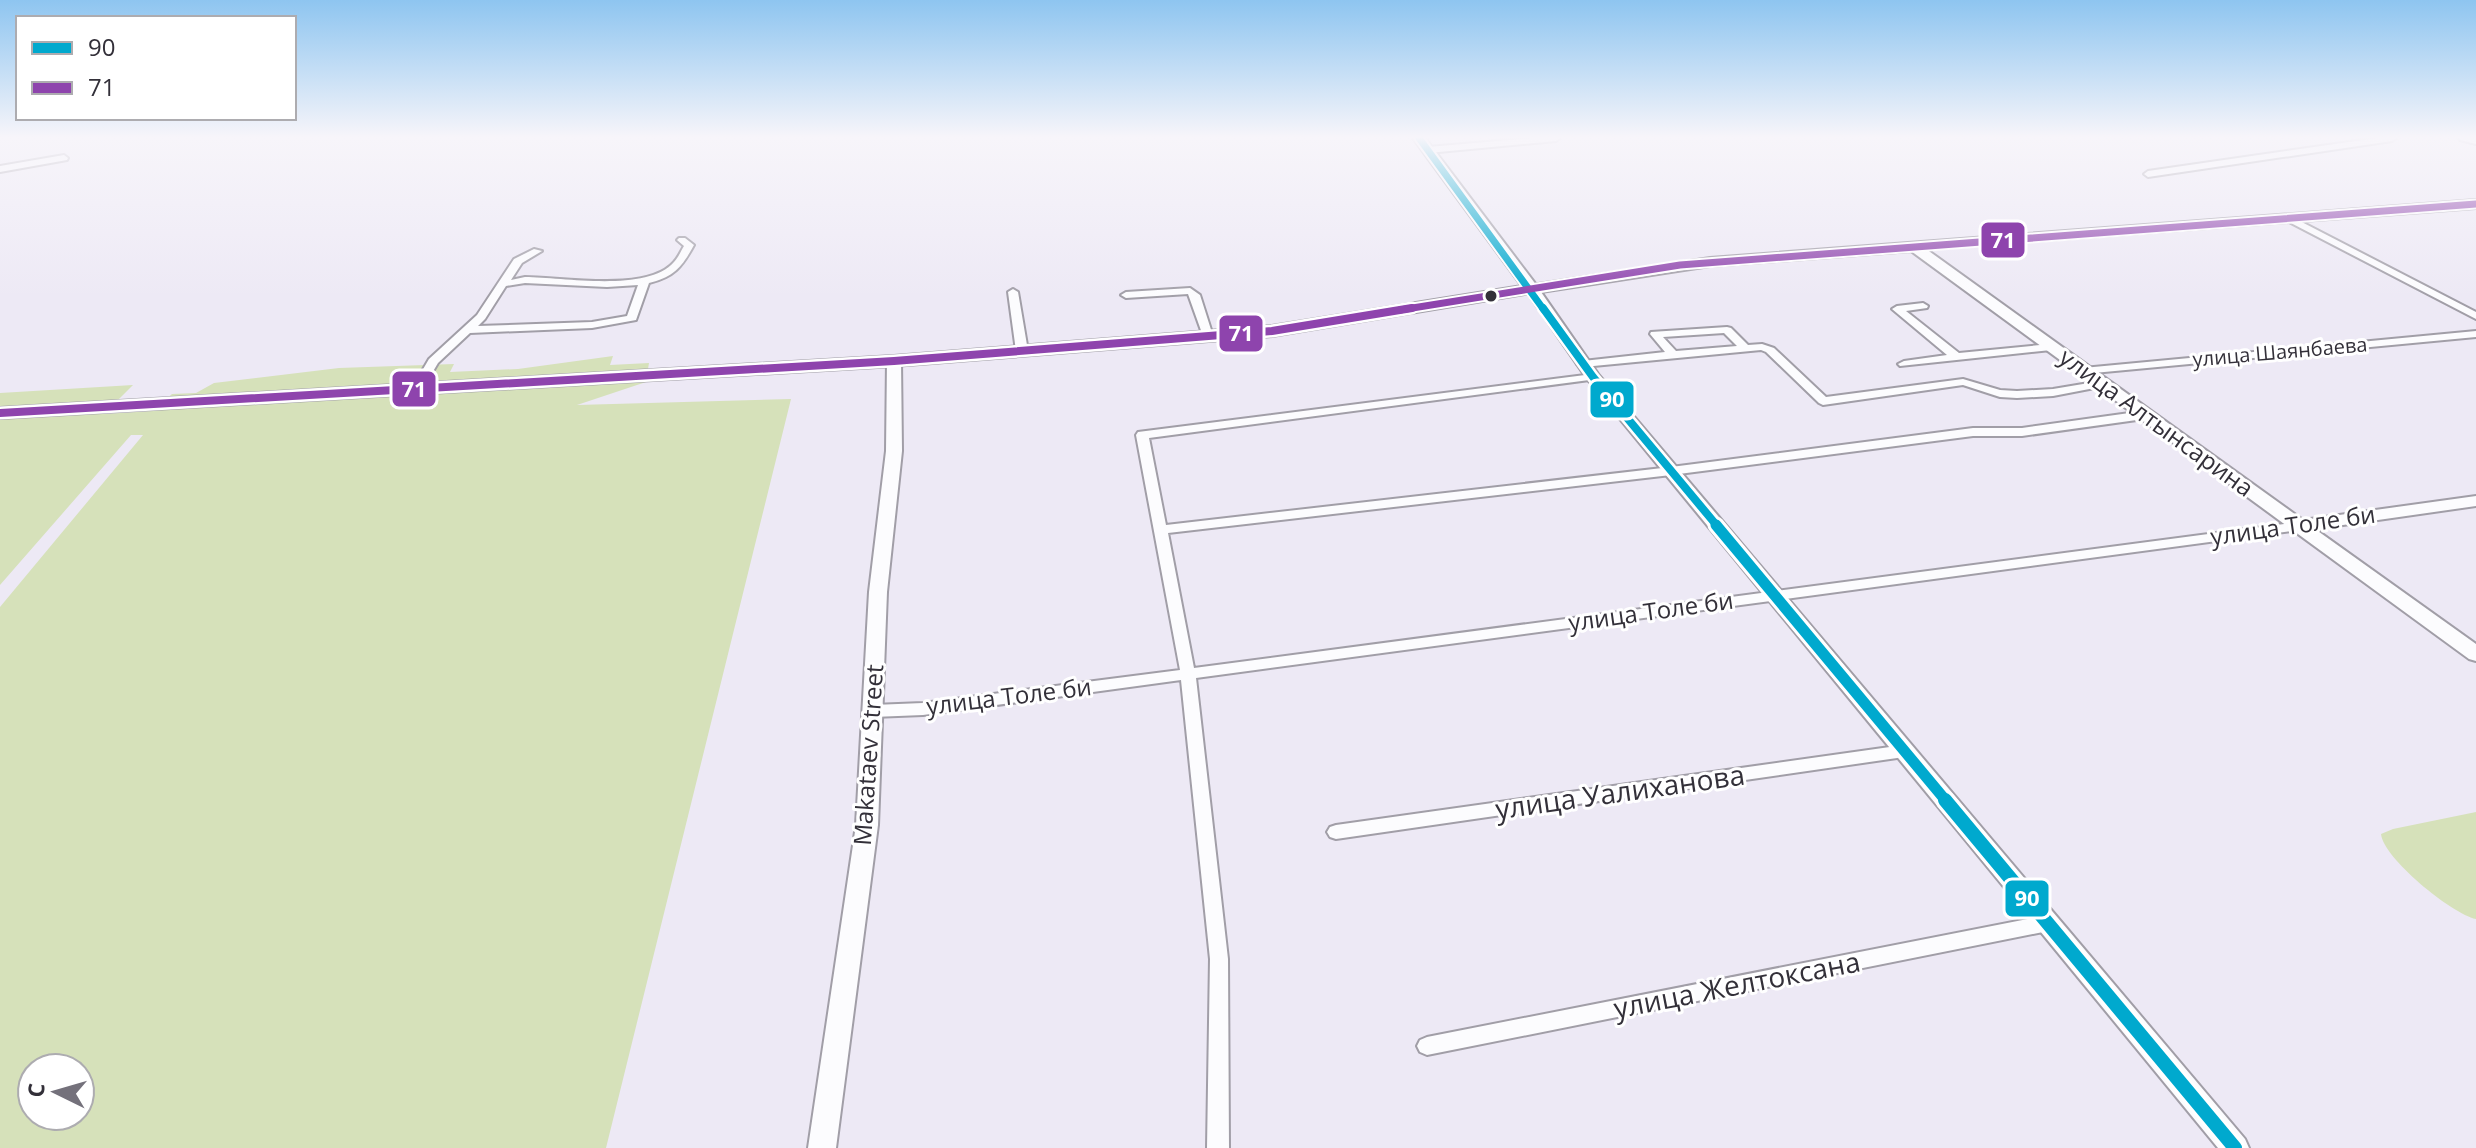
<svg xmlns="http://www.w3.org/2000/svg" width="2476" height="1148" viewBox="0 0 2476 1148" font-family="'Open Sans',sans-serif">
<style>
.green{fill:#d6e1ba;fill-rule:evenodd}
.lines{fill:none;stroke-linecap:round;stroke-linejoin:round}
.minor-casing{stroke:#a19ea7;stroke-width:4}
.tertiary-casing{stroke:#a19ea7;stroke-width:4}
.secondary-casing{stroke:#a19ea7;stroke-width:4}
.minor{fill:#fcfcfe;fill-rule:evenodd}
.tertiary{fill:#fcfcfe;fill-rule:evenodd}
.secondary{fill:#fcfcfe;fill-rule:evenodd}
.bus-1-far3-casing{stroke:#fff;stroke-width:11}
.bus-1-far2-casing{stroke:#fff;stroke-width:13}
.bus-1-far1-casing{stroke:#fff;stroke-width:17}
.bus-1-casing{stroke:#fff;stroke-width:20}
.bus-2-far1-casing{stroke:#fff;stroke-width:11}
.bus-2-casing{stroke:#fff;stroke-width:13}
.bus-1-far3{stroke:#00a9ce;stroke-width:7}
.bus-1-far2{stroke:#00a9ce;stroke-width:8}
.bus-1-far1{stroke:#00a9ce;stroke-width:11}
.bus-1{stroke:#00a9ce;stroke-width:14}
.bus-2-far1{stroke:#8e44ad;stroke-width:7}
.bus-2{stroke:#8e44ad;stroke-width:8}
.bus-dot{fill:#333039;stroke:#fff;stroke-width:3}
.labels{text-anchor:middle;stroke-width:6;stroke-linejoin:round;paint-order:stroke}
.far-street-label{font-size:20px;fill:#333039;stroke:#fff}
.street-label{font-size:24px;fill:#333039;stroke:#fff}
.near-street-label{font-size:28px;fill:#333039;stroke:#fff}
.line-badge{stroke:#fff;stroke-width:3}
.badge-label{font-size:22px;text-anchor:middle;font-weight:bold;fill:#fff}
</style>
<rect width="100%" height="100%" fill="#ede9f5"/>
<path class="green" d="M 613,356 L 610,365 L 649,363 L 647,375 L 652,380 L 577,405 L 791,399 L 606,1148 L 0,1148 L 0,607 L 143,435 L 131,435 L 0,585 L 0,393 L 133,385 L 104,414 L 152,411 L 172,394 L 196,393 L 214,383 L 339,368 L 454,364 L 450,372 L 518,369 ZM 32,1068 L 80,1068 L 80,1116 L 32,1116 Z
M 2476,812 L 2476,919 C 2452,914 2383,858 2381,834 L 2393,829 Z"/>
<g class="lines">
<g class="minor-casing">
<path id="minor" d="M 1532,138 L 1560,138 L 1556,141 L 1428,153 L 1424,150 L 1428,147 Z
M 2377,138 L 2396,138 L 2392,141 L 2148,177 L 2144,174 L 2148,171 Z
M 2459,138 L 2476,138 L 2476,144 L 2460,140 Z
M 64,155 L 68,158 L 67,160 L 0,172 L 0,166 Z
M 2292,217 L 2476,312 L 2476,319 L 2289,222 L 2287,220 Z
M 679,238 L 685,238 L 694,245 C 682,267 674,277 649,283 L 636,320 L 592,328 L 470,333 L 438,363 L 422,390 L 418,391 L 412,388 L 429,359 L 477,315 L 514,259 L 534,249 L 542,251 L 522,263 L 511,280 L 525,277 C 562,277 647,293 674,262 C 678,258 681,251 684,246 L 677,240 ZM 525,283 L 607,287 L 638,285 L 627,316 L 592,322 L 478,326 L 485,319 L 506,286 Z
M 1190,288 L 1200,295 L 1213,336 L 1212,338 L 1208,339 L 1203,336 L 1188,294 L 1126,298 L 1121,295 L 1126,292 Z
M 1013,289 L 1018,292 L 1028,351 L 1022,354 L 1016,351 L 1008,292 Z
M 1923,303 L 1928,306 L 1927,308 L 1906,311 L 1959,353 L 2051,344 L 2057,347 L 2051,350 L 1900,366 L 1898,364 L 1904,361 L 1947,355 L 1892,309 L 1897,306 Z
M 1727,327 L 1731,328 L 1748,345 L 1762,344 L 1774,348 L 1826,397 L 1963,379 L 2000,390 L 2017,391 L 2053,389 L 2101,381 L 2107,384 L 2105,386 L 2053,396 L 2017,398 L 2000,397 L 1963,385 L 1823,405 L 1819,403 L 1766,352 L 1761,350 L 1583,367 L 1577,364 L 1583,361 L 1665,352 L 1650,334 L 1651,332 ZM 1724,333 L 1737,346 L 1676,351 L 1663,337 Z
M 2476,331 L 2476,337 L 2083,374 L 2077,371 L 2083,368 Z
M 1593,374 L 1599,377 L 1597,379 L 1149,438 L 1166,525 L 1671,467 L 1973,428 L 2022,428 L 2144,411 L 2150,415 L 2144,419 L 2022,436 L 1973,436 L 1671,475 L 1168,533 L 1194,668 L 2299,522 L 2306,526 L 2299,530 L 1196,678 L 1228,959 L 1229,1148 L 1207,1148 L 1210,959 L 1181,680 L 923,715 L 873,717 L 867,715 L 865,711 L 867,707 L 873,705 L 923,703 L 1180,670 L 1136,435 L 1138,432 Z
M 1904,745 L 1910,747 L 1912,751 L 1910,755 L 1904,757 L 1336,839 L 1330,837 L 1327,832 L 1330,827 L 1336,825 Z
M 2048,915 L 2055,918 L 2057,923 L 2055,928 L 2048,931 L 1427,1055 L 1420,1052 L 1417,1046 L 1420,1040 L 1427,1037 Z"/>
</g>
<g class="tertiary-casing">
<path id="tertiary" d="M 2476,200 L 2476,208 L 1926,249 L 2303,520 L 2476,496 L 2476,506 L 2315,529 L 2476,644 L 2476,661 L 2469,659 L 1911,251 L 1710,266 L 1541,292 L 1598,374 L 2245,1139 L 2249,1148 L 2218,1148 L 1588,380 L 1525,289 L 1532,285 L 1710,258 Z
M 894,357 L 901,361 L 902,451 L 887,592 L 878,825 L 836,1148 L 808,1148 L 856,825 L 869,592 L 886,451 L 887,361 Z"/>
</g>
<g class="secondary-casing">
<path id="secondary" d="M 1413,138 L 1425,138 L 1537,286 L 1537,292 L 1272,336 L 894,366 L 0,418 L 0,408 L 894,356 L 1272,326 L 1522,286 Z"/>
</g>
<use href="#minor" class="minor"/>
<use href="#tertiary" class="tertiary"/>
<use href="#secondary" class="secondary"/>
<g class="bus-1-far3-casing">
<path id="bus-1-far3" d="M 1419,138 L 1544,310"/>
</g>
<g class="bus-1-far2-casing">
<path id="bus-1-far2" d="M 1543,308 L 1593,377 L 1718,527"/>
</g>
<g class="bus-1-far1-casing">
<path id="bus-1-far1" d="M 1716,525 L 1947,802"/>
</g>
<g class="bus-1-casing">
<path id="bus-1" d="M 1945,800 L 2235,1148"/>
</g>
<g class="bus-2-far1-casing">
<path id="bus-2-far1" d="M 1400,310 L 1680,265 L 2476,204"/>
</g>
<g class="bus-2-casing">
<path id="bus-2" d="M 0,413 L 894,361 L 1272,331 L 1412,308"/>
</g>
<use href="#bus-1-far3" class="bus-1-far3"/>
<use href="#bus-1-far2" class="bus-1-far2"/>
<use href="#bus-1-far1" class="bus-1-far1"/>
<use href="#bus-1" class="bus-1"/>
<use href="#bus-2-far1" class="bus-2-far1"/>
<use href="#bus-2" class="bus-2"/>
</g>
<linearGradient id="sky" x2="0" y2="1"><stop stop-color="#8ec5f0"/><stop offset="0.46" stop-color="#f7f5fa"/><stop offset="1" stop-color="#f7f5fa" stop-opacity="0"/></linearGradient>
<rect width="2476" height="298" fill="url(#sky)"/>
<circle class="bus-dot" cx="1491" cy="296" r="7"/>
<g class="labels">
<g class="far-street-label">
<text transform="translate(2280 352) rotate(-5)" y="7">улица Шаянбаева</text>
</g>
<g class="street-label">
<text transform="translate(2156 423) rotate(36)" y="8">улица Алтынсарина</text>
<text transform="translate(2293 526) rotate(-8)" y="8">улица Толе би</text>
<text transform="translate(1651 612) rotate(-8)" y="8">улица Толе би</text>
<text transform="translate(1009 697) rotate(-7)" y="8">улица Толе би</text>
<text transform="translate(869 755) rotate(-86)" y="8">Makataev Street</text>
</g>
<g class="near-street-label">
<text transform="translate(1620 792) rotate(-8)" y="10">улица Уалиханова</text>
<text transform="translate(1737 985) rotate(-11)" y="10">улица Желтоксана</text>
</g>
</g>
<g class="line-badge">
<rect x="1980" y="221" width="46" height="38" rx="8" fill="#8e44ad"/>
<rect x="1218" y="314" width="46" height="39" rx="8" fill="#8e44ad"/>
<rect x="391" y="370" width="46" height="38" rx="8" fill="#8e44ad"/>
<rect x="1589" y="380" width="46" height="39" rx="8" fill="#00a9ce"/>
<rect x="2004" y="879" width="46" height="39" rx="8" fill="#00a9ce"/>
</g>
<g class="badge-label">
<text x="2003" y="248">71</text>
<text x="1241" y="341">71</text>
<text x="414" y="397">71</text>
<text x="1612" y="407">90</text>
<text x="2027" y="906">90</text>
</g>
<rect x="16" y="16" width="280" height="104" fill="#ffffff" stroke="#adacb0" stroke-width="2"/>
<rect x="32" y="42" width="40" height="12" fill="#00a9ce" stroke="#adacb0" stroke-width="2"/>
<text x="88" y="56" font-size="24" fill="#333039">90</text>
<rect x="32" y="82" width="40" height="12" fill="#8e44ad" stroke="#adacb0" stroke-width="2"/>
<text x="88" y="96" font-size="24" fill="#333039">71</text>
<g transform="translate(56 1092) rotate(275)"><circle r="38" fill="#ffffff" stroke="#adacb0" stroke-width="2"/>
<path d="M0-6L14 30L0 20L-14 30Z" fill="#74717b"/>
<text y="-12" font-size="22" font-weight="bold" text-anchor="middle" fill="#333039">С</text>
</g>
</svg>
